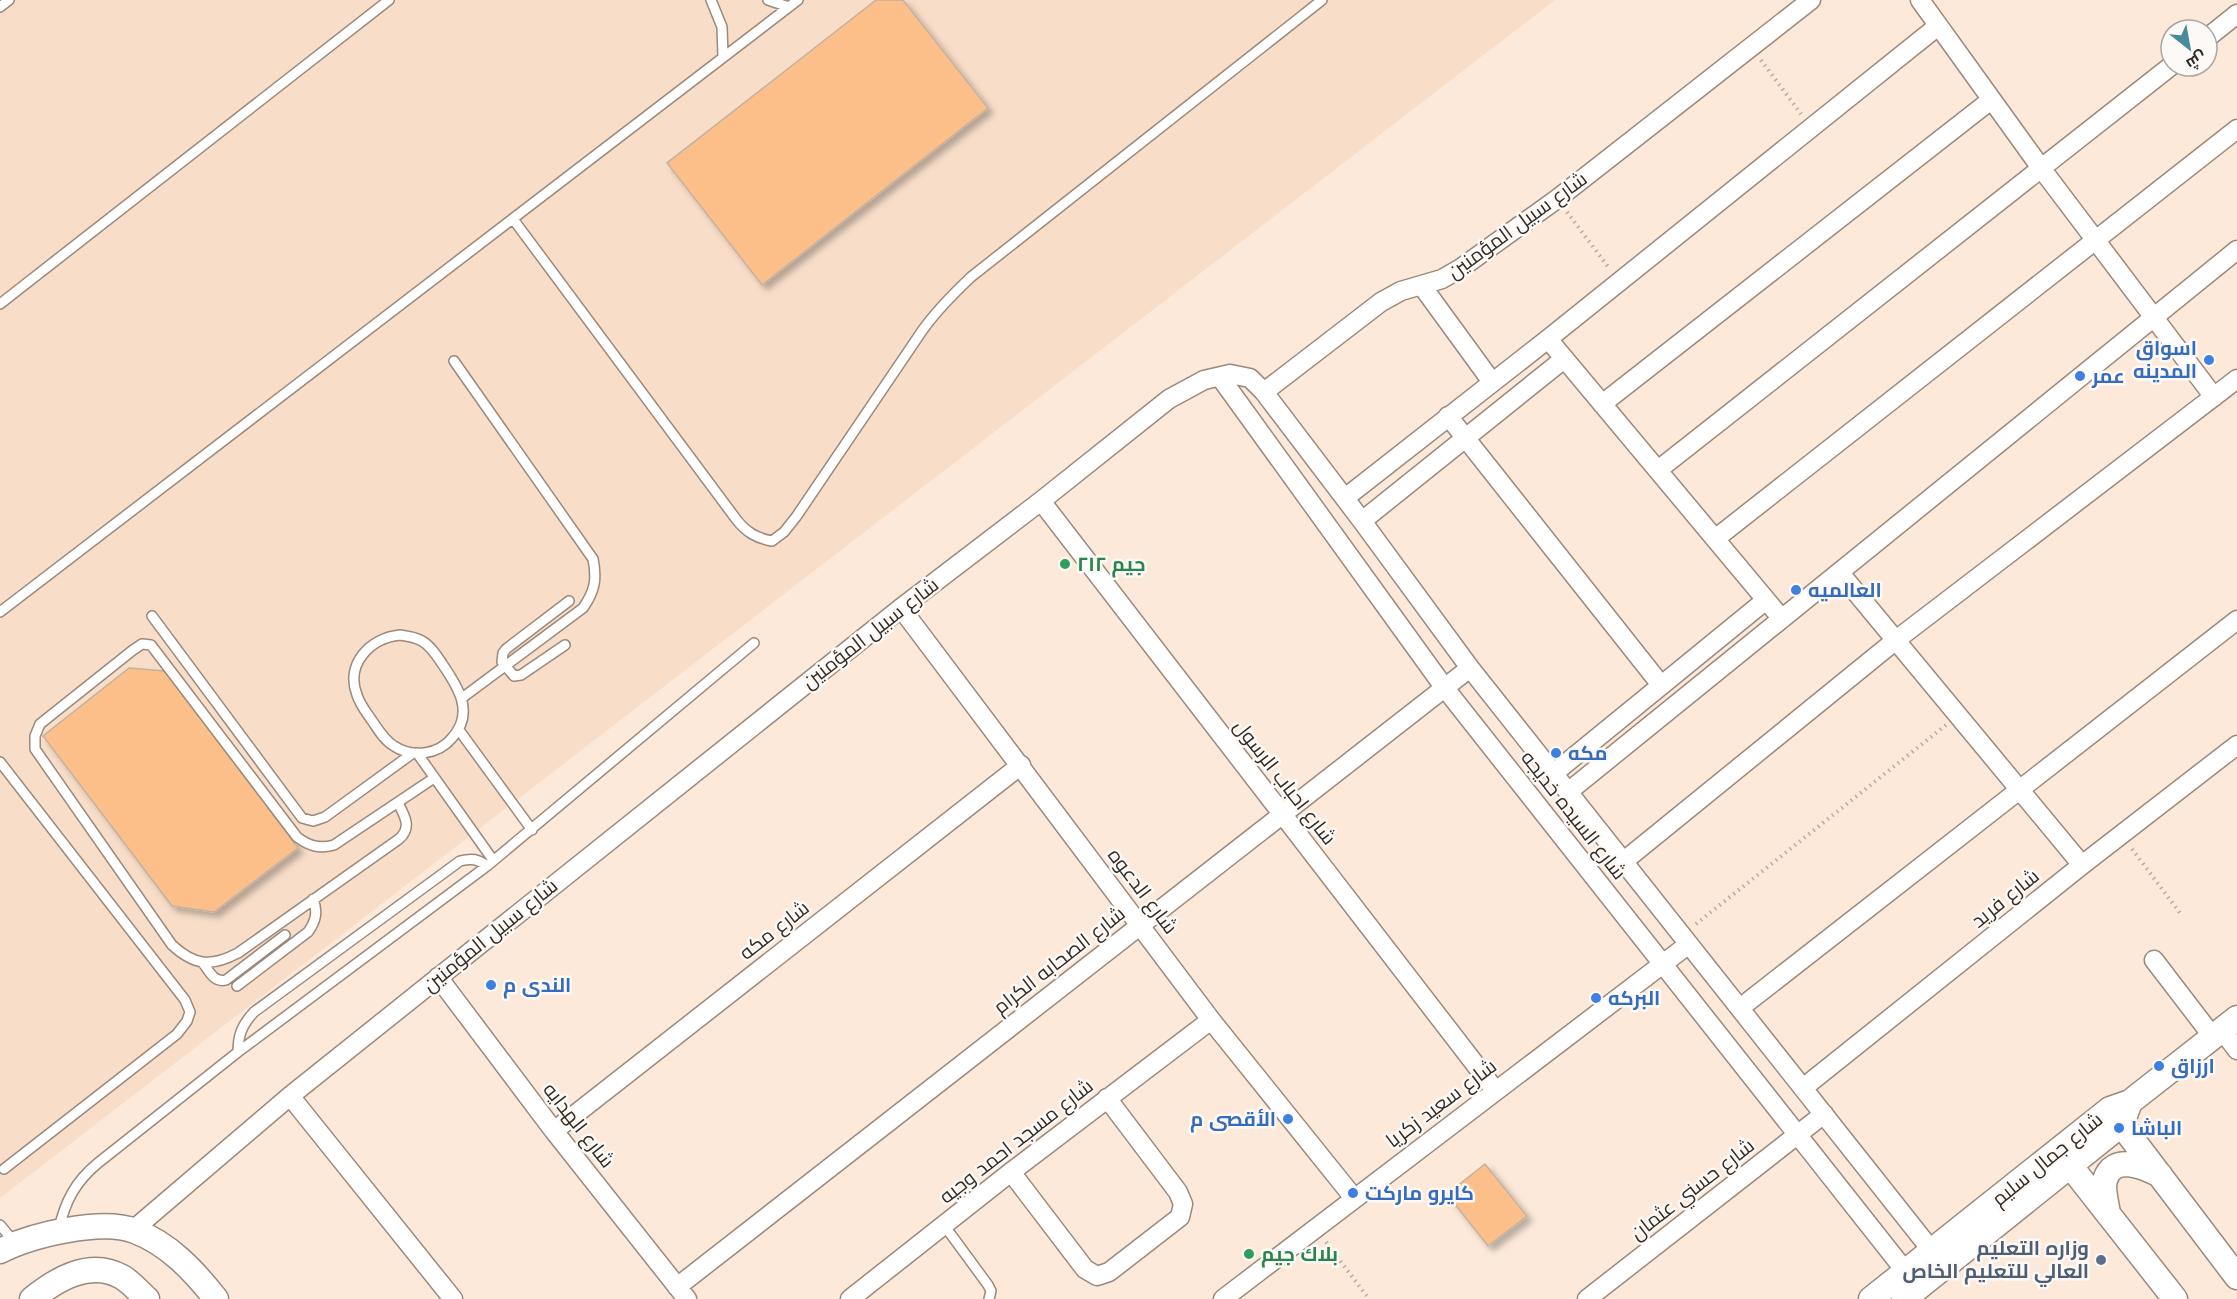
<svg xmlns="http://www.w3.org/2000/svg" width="2237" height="1299" viewBox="0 0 2237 1299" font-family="Helvetica,Cairo,sans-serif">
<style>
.built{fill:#f8dec9}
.building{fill:#fcbf89;stroke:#c3b1a1;stroke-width:1.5;filter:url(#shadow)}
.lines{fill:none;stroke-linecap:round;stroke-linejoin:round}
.service-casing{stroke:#9b897b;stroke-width:12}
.minor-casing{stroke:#9b897b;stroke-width:21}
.secondary-casing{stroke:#9b897b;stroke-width:27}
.path{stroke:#baab9e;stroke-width:4;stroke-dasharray:1.5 4.5;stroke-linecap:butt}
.service{stroke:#fff;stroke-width:9}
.minor{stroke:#fff;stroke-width:18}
.secondary{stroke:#fff;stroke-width:24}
.shop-dot{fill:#3f7fe0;stroke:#fdf9f6;stroke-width:2}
.leisure-dot{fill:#2e9e5b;stroke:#fdf9f6;stroke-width:2}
.service-dot{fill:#5c6f8a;stroke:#fdf9f6;stroke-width:2}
.labels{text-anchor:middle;stroke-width:5;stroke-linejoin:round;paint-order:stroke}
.street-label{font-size:20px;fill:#322b25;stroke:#fdf9f6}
.shop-label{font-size:20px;font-weight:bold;fill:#366cbe;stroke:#fdf9f6;text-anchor:start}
.leisure-label{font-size:20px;font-weight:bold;fill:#27864d;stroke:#fdf9f6;text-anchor:start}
.service-label{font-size:20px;font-weight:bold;fill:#4e5e75;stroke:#fdf9f6;text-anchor:end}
</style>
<defs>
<filter id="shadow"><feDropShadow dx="5" dy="5" stdDeviation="3" flood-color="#0004"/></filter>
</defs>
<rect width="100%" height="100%" fill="#fce9d9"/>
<path class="built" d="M 0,0 L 1555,0 L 0,1198 Z"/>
<path class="building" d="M 876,0 L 903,0 L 988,108 L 762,285 L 667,163 Z
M 129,668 L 165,671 L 298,848 L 214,912 L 172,906 L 43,736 Z
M 1485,1164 L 1527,1216 L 1488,1246 L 1447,1194 Z"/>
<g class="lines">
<g class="service-casing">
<path id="service" d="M 711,0 L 722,27 L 723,56
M 768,0 L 789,7
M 0,7 L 9,0
M 513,219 L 736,519 C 746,532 756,538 772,541 L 784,532 L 796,517 L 922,331 C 936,311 953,294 971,277 L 1322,0
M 0,304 L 389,0
M 454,361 L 593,559 C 597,579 595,591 583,608 L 462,698
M 0,612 L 798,0
M 152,616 L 302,818 L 313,821 L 325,817 L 413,753
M 400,635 C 408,636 415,637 422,641 C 431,646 437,656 443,665 C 458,687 475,713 452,738 C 438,755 412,758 394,746 C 385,741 379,731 373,722 C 367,713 360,705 357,695 C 345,664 370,638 400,635 Z
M 565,645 L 521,675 L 514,676 L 502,662 L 503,653 L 506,649 L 569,601
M 459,730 L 532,830
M 417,753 L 493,860
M 0,762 L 185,1000 L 190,1012 L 187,1021 L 177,1034 L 4,1169
M 398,803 C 405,816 412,828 399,839 L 238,953 C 211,967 195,966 172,945 L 35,749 L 35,736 L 40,724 L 133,650 L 142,644 L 151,645 L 297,837 C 309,846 319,849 334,845 L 434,778
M 203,963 C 209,971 214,983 226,980 L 285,935
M 237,986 L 308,932 C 316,921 318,912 313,899
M 238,1052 C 238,1035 242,1025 254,1012 L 460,861 C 472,858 478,859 487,866
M 0,1225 L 15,1243
M 944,1225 L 988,1285 L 991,1291 L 989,1299
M 59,1229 C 65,1201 76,1181 98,1163 L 238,1052 L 487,866 L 754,643"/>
</g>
<g class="minor-casing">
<path id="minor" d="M 1920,0 L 2041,168 L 2214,397
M 2207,38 L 2237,14
M 1422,286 L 1492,382
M 1548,339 L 1782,619
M 1220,377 L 1444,687 L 1906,1272
M 1264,392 L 1362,521 L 1470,668 L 1932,1251
M 1602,404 L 1991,100
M 1448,416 L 1661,685
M 1658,470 L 2171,66
M 1345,498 L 1548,339 L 1938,26
M 1041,501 L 1495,1090
M 1362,521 L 1564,359
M 1715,539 L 2237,129
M 1840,573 L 2082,865
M 901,608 L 1211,1020 L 1354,1198
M 1554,773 L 1766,600
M 1568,792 L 2237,250
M 1624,861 L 1896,640 L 2237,379
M 2154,960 L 2213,1037
M 438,977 L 554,1131 L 687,1299
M 1740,1008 L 2237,620
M 2222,1030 L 2237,1050
M 1803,1088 L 2082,865 L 2237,745
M 290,1096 L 453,1299
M 554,1131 L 1021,765
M 1011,1172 L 1085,1269 L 1097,1276 L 1109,1272 L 1180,1217 L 1183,1204 L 1178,1192 L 1107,1098
M 133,1230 L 290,1096 L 901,608 L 1041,501 L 1169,399 L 1204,380 L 1230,374 L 1250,378 L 1264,392 L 1381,302 L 1401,291 L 1442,279 L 1461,268 L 1557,199 L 1811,0
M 677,1287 L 1470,668
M 850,1299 L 1011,1172 L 1211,1020
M 1223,1299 L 1689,944
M 1587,1299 L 1824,1114"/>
</g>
<g class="secondary-casing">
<path id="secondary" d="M 2111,1111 L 2237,1277
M 2061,1154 L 2175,1299
M 2108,1214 C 2107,1204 2102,1190 2105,1180 C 2113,1153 2144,1167 2160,1175
M 0,1251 C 31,1235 102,1218 135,1231 C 169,1244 194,1271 216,1299
M 32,1299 C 57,1279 90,1259 122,1277 C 131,1282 139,1292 147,1299
M 1871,1299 L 2110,1109 L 2130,1102 L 2237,1018
M 1904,1299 L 2122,1124 L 2130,1102"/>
</g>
<path class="path" d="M 1761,60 L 1801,114
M 1567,212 L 1609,268
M 2132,849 L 2180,913
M 1696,924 L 1946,725
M 1326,1242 L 1369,1299"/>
<use href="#service" class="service"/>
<use href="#minor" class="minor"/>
<use href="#secondary" class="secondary"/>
</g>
<g class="shop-dot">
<circle cx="2209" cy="360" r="6"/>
<circle cx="2080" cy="376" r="6"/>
<circle cx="1796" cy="590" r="6"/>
<circle cx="1556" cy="753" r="6"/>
<circle cx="491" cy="985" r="6"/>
<circle cx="1596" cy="998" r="6"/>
<circle cx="2159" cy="1066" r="6"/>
<circle cx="1288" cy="1119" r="6"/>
<circle cx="2119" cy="1128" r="6"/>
<circle cx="1353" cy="1193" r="6"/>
</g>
<g class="leisure-dot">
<circle cx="1065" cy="564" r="6"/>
<circle cx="1249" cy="1254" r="6"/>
</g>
<circle class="service-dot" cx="2101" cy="1260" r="6"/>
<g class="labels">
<g class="street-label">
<text transform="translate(1517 225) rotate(-36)" y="7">شارع سبيل المؤمنين</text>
<text transform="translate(870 633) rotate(-38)" y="7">شارع سبيل المؤمنين</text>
<text transform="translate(1285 782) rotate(52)" y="7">شارع احباب الرسول</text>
<text transform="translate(1574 815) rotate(52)" y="7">شارع السيده خديجه</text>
<text transform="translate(1143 891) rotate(53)" y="7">شارع الدعوه</text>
<text transform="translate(2005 898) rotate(-39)" y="7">شارع فريد</text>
<text transform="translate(774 930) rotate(-38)" y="7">شارع مكه</text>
<text transform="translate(490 935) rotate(-39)" y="7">شارع سبيل المؤمنين</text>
<text transform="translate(1059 960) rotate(-38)" y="7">شارع الصحابه الكرام</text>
<text transform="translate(1441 1103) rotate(-37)" y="7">شارع سعيد زكريا</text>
<text transform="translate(579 1125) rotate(52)" y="7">شارع الهدايه</text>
<text transform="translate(1016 1141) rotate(-38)" y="7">شارع مسجد احمد وجيه</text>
<text transform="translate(2047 1159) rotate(-39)" y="7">شارع جمال سليم</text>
<text transform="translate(1692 1189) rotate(-38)" y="7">شارع حسني عثمان</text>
</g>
<g class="shop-label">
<text x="2197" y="355" text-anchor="end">اسواق<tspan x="2197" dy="23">المدينه</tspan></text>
<text x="2092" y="383">عمر</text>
<text x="1808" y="597">العالميه</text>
<text x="1568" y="760">مكه</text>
<text x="503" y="992">الندى م</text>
<text x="1608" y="1005">البركه</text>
<text x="2171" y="1073">ارزاق</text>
<text x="1276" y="1126" text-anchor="end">الأقصى م</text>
<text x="2131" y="1135">الباشا</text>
<text x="1365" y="1200">كايرو ماركت</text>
</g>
<g class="leisure-label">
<text x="1077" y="571">جيم ٢١٢</text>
<text x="1261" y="1261">بلاك جيم</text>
</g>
<g class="service-label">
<text x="2089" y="1255">وزاره التعليم<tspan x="2089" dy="23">العالي للتعليم الخاص</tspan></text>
</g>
</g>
<g transform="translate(2189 48) rotate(149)"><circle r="28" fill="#fdf9f6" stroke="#aca7a2" stroke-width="1.5"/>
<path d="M0-4.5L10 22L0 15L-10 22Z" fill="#488b9a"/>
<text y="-9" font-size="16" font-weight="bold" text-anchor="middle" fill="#322b25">ش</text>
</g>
</svg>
